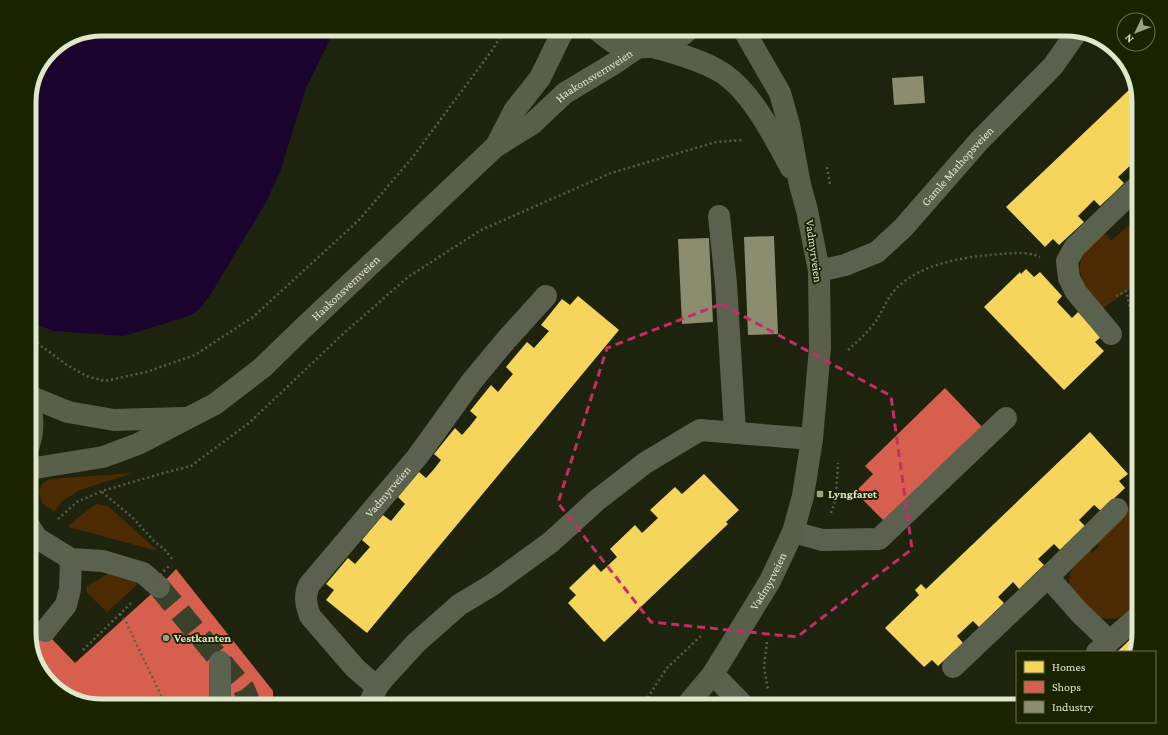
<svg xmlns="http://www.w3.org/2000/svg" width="1168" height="735" viewBox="0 0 1168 735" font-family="'Crimson Pro',serif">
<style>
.green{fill:#4c2b02}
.water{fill:#1b0330}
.homes{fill:#f6d55c}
.shops{fill:#d6604d}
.industry{fill:#8c8c6e}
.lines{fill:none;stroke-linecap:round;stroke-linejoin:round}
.minor-tunnel{stroke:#3a412a;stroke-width:22;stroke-dasharray:22 11;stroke-linecap:butt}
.path{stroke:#595e4d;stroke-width:2.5;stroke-dasharray:2 3;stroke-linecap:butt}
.minor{stroke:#5b614f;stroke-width:22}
.major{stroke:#595f48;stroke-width:22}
.path-bridge{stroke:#595e4d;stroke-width:2.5;stroke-dasharray:2 3;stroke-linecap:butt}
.marked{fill:none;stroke:#c52d66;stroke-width:3;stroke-dasharray:8 5;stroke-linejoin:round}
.poi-dot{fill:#9aa388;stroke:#192300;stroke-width:1.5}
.labels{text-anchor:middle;stroke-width:4;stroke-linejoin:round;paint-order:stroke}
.street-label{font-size:12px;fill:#dee8cb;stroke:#192300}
.poi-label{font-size:12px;font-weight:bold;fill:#dee8cb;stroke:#192300;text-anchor:start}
.rim{fill:none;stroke:#dee8cb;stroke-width:5}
</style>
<rect width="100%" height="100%" fill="#1d230d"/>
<path class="green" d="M 1139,216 L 1139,278 L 1137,284 L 1100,310 C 1088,291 1069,270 1088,247 C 1092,242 1098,237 1104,232 L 1111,241 Z
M 133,473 L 80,490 L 62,501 L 54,512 L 42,503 L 39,493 L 42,484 L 49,479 Z
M 1136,500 L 1139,503 L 1139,603 C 1125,617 1117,622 1097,617 L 1069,585 C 1069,567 1077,561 1088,548 L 1092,553 L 1099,546 L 1095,541 Z
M 96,504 L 108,506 L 158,551 L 68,527 L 76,519 Z
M 109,573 L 133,579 L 137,585 L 107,612 L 88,594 L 86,590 L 87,586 Z"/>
<path class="water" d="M 102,29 L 335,29 L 306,88 L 280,172 L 265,204 L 211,294 L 199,310 L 189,316 L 124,336 L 54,331 L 29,322 L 29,98 L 51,50 L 74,34 Z"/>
<path class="homes" d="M 1130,89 L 1138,97 L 1139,102 L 1139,167 L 1134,162 L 1118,177 L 1124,183 L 1113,194 L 1100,206 L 1094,200 L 1078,216 L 1084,222 L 1059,245 L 1053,239 L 1045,247 L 1006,207 Z
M 1026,269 L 1034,277 L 1040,272 L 1062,296 L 1057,302 L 1072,318 L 1078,312 L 1101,337 L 1095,342 L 1104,351 L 1064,390 L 984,307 L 1020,272 L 1021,274 Z
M 578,296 L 619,330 L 367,633 L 326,600 L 334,590 L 326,584 L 348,558 L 355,564 L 362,556 L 370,547 L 362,540 L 383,515 L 391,521 L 405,504 L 398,497 L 419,472 L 426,478 L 434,469 L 441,460 L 434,454 L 455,428 L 462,435 L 470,426 L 477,417 L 470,411 L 491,385 L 498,392 L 506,382 L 513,374 L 506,367 L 527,342 L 534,348 L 549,331 L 541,325 L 562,299 L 570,305 Z
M 1090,432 L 1128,474 L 1119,481 L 1125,488 L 1101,511 L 1094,505 L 1079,520 L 1085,526 L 1060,550 L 1054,544 L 1038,559 L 1044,565 L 1019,589 L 1013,582 L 998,597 L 1004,603 L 979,627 L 973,621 L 957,636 L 963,643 L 938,666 L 932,660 L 924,667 L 885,628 L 919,595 L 915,590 L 921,584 L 926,589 Z
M 704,474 L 739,510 L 726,522 L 728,524 L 604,642 L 568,603 L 576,595 L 569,588 L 594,564 L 601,572 L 617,557 L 610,549 L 635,525 L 642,533 L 658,518 L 650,510 L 675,487 L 682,494 Z
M 1139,631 L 1133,652 L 1119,652 L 1118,651 Z"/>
<path class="shops" d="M 945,388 L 985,430 L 884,521 L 855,492 L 873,474 L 865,466 Z
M 176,569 L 273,691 L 273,706 L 102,706 L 62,694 L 39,669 L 29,637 L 29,615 L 75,663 L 159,587 Z"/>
<path class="industry" d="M 923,76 L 925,103 L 894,105 L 892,78 Z
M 774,236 L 778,334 L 748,335 L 744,237 Z
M 709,238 L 713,322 L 682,324 L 678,239 Z"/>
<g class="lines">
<path class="minor-tunnel" d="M 159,587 L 244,689 L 251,706"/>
<path class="path" d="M 827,167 L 830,184
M 1116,296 L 1126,291 L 1132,315
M 29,337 L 67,365 L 86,376 L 105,381 L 146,372 L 195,355 L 253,317 L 359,220 L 412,158 L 493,49 L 505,29
M 848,350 C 858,341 868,332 876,321 C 882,312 886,301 893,292 C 915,266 957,258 989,255 C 1005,254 1025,250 1040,257
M 102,492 L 133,518 L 154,541 L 165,550 L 173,560
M 831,513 L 836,497 L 838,463
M 58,519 L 77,502 L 102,491 L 167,472 L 191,466 L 249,423 L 344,333 L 408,277 L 481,230 L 611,173 L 716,142 L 743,140
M 120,614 L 126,622 L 166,706
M 767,642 L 764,667 L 768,690
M 83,650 L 133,601
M 642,706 L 667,668 L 703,634"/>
<g class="minor">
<path d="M 719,216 L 726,284 L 735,432"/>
<path id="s1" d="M 819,271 L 845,265 L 877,252 L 903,228 L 980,140 L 1053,66 L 1077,32"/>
<path d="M 1111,334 L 1076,292 L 1069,278 L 1067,261 L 1075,247 L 1139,185"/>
<path d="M 29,526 L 37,538 L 71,559 L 103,561 L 143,573 L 159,587"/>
<path d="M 793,532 L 822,540 L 879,539 L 1006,418"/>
<path d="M 45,631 L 66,605 L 70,589 L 71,559"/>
<path d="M 1109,641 L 1079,612 L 1048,577 L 1117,509"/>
<path d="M 1097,652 L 1139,616"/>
<path d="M 953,667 L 1048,577"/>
<path d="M 713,674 L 744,706"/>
<path id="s2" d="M 377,687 L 355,668 L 310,616 C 306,605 304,596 309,585 L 418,456 L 472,381 L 507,339 L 546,296"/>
<path d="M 220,706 L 220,662"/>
<path d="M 368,706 L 377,687 L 383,679 L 416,643 L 459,605 L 492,585 L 551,542 L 596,501 L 645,463 L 700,430 L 812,439"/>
</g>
<g class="major">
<path d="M 596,29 C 601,33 607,38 613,42 C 617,43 622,44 625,45 C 647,50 673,47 689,29"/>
<path d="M 653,47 C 676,53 705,61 724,74 C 753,94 774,137 791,168"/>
<path d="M 496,146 L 514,111 L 540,78 L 564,29"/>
<path d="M 29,396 L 68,412 L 114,420 L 183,418"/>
<path d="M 29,405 C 34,418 33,432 29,445"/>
<path id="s3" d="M 29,469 L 103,457 L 138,444 L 215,404 L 262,368 L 300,331 L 495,147 L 532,124 L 565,93 L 615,63 L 637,48"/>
<path id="s4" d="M 686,706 L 713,674 L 770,581 L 793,532 L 803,496 L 812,439 L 820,348 L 819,271 L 807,210 L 800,185 L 789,125 L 780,93 L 743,29"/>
</g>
<path class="path-bridge" d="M 153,582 L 169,566"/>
</g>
<path class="marked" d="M 721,304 L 891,396 L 912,549 L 797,637 L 651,622 L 558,503 L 607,348 Z"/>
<g class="poi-dot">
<rect x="816" y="490" width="8" height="8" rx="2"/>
<circle cx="166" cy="638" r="4"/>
</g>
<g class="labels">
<g class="street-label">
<text dy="4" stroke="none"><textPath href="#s3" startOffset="702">Haakonsvernveien</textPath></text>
<text dy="4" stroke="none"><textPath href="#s1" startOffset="179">Gamle Mathopsveien</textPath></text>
<text transform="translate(814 251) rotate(82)" y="4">Vadmyrveien</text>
<text dy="4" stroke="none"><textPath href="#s3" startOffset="374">Haakonsvernveien</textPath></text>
<text dy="4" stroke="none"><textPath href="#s2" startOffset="252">Vadmyrveien</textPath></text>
<text dy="4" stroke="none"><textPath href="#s4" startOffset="150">Vadmyrveien</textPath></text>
</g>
<g class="poi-label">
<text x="828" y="498">Lyngfaret</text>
<text x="174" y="642">Vestkanten</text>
</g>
</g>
<path d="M0 0H1168V735H0ZM102 36H1066A66 66 0 0 1 1132 102V633A66 66 0 0 1 1066 699H102A66 66 0 0 1 36 633V102A66 66 0 0 1 102 36Z" fill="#192300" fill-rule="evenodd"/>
<path class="rim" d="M102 36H1066A66 66 0 0 1 1132 102V633A66 66 0 0 1 1066 699H102A66 66 0 0 1 36 633V102A66 66 0 0 1 102 36Z"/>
<rect x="1016" y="651" width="140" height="72" fill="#192300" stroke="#687251"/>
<rect x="1024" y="661" width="20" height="12" fill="#f6d55c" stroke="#687251"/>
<text x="1052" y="671" font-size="12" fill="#dee8cb">Homes</text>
<rect x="1024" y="681" width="20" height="12" fill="#d6604d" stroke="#687251"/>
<text x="1052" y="691" font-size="12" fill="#dee8cb">Shops</text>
<rect x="1024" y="701" width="20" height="12" fill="#8c8c6e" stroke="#687251"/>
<text x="1052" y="711" font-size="12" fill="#dee8cb">Industry</text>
<g transform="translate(1136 32) rotate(227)"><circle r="19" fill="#192300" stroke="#687251"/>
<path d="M0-3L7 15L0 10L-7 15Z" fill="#9aa388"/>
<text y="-6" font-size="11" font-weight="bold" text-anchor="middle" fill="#dee8cb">N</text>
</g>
</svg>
